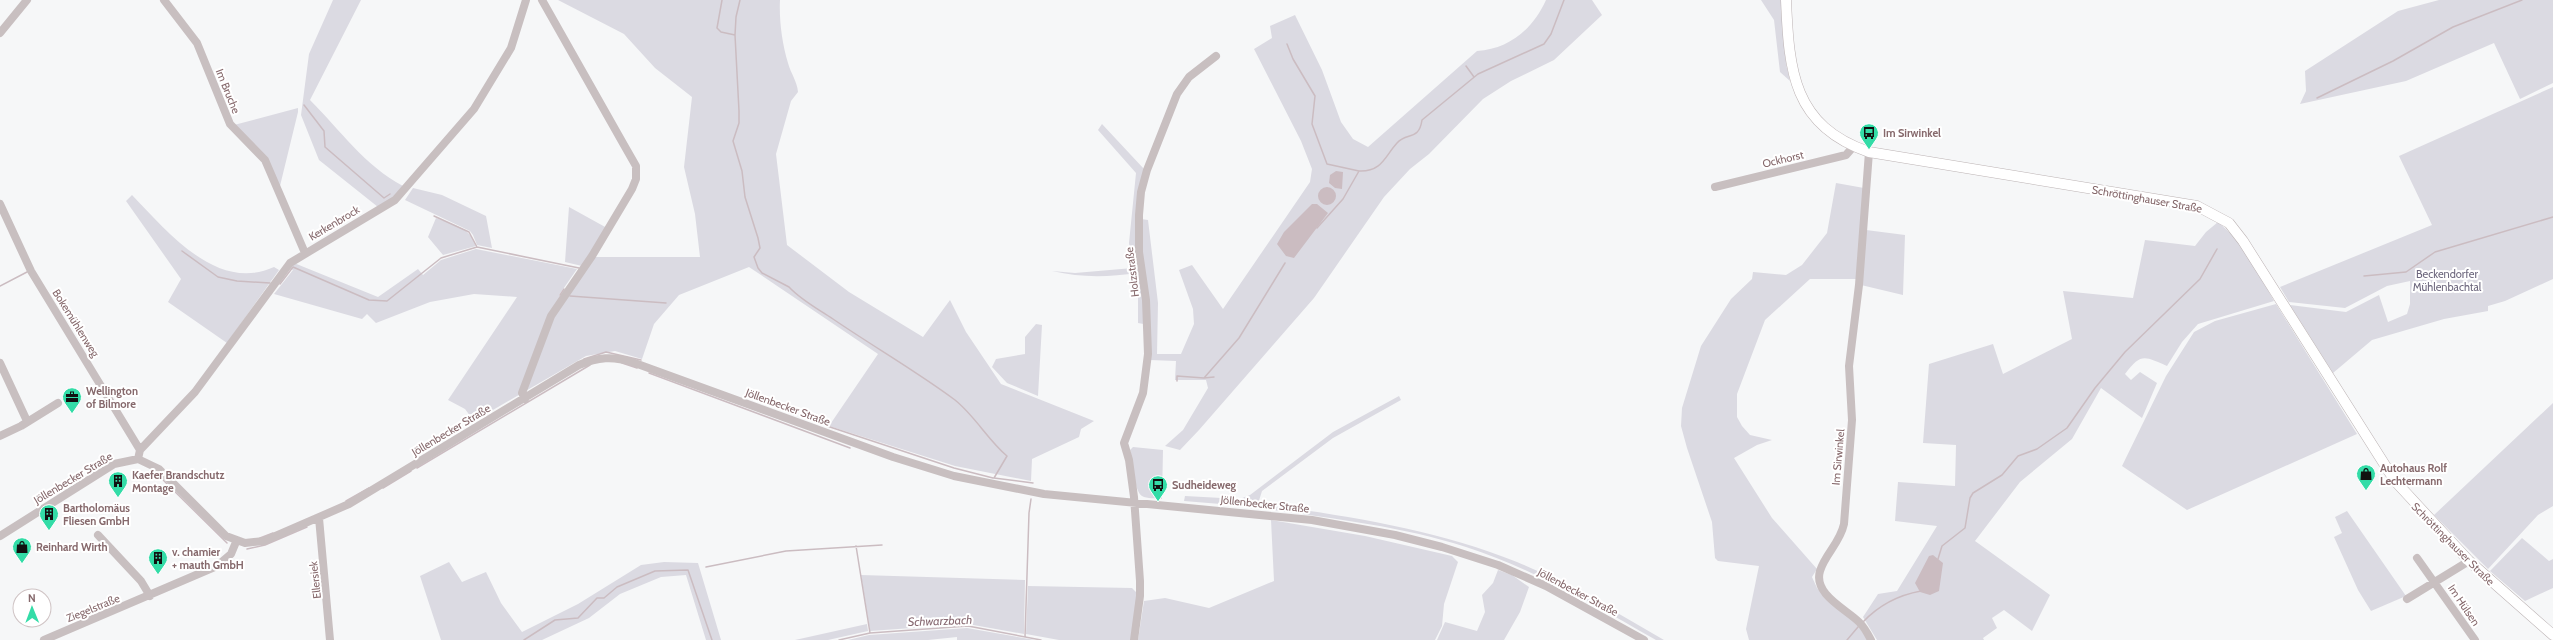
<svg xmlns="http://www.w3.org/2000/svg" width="2553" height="640" viewBox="0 0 2553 640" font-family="Cabin,sans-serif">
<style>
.green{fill:#dbdae2}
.water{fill:#cbbcc1}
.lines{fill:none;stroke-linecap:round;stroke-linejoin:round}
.stream{stroke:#cbbcc1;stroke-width:1.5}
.major-casing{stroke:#bcb3b4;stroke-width:11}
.minor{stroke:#c8bfc0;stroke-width:8}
.major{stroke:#fff;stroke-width:10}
.labels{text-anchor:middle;stroke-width:4;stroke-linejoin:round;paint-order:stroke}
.street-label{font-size:11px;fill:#86696c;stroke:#fff}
.poi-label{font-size:11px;font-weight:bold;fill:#86696c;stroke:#fff;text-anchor:start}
.park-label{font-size:11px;fill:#6d677d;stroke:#fff}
.water-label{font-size:12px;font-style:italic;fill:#886a72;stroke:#fff}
</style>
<rect width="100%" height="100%" fill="#f6f7f8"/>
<path class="green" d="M 333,0 L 361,0 L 310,100 C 340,130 365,166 403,186 L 392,198 L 378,207 L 319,160 L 301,115 L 309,54 Z
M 558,0 L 780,0 C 779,20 782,43 788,63 C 791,74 797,81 798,92 L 791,101 L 776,154 L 787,245 L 849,292 L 923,337 L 950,300 L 966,332 L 1001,384 L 1094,421 L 1081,429 L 1079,437 L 1032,459 L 1031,481 L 955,466 L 829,426 L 878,354 L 749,267 L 679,295 L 654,324 L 642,359 L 615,351 L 586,356 L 474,421 L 465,409 L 448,400 L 517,297 L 474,294 L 430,302 L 376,323 L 367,314 L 362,319 L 274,294 L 293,270 L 289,268 L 294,263 L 378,297 L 418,269 L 423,275 L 441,260 L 476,249 L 577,269 L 559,295 L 566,297 L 595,257 L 700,257 L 695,214 L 684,167 L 692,97 L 655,68 L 624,34 Z
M 1546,0 L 1592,0 L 1602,15 L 1554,60 L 1511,81 L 1483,99 L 1429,154 L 1410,169 L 1384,197 L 1314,298 L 1199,430 L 1180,450 L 1165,446 L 1183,430 L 1208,388 L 1206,380 L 1175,380 L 1176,361 L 1150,360 L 1149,325 L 1138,323 L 1138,273 C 1108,277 1082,278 1052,271 L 1075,273 L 1133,268 L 1129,243 L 1136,173 L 1098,130 L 1102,124 L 1144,169 L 1141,219 L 1148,220 L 1158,303 L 1157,354 L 1181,354 L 1194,324 L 1193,309 L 1179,270 L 1192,265 L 1223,309 L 1310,182 L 1312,169 L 1301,141 L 1254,49 L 1272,38 L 1270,26 L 1295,15 L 1322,70 L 1341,122 L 1353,139 L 1368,147 L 1477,51 C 1509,49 1533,29 1546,0 Z
M 1761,0 L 1782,0 L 1786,64 L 1790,81 L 1780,72 L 1774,20 Z
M 2439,0 L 2553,0 L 2553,83 L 2520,99 L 2494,43 L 2406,81 L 2300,104 L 2306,91 L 2305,71 L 2398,11 Z
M 2553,87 L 2553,279 L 2505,301 L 2488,306 L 2488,311 L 2444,319 L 2372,340 L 2333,373 L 2290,305 L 2346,312 L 2379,295 L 2388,322 L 2407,314 L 2410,304 L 2410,281 L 2387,286 L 2345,308 L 2289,302 L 2280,287 L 2432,225 L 2399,156 Z
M 298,108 L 298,112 L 279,190 L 272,173 L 234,125 Z
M 1836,183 L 1864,188 L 1857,279 L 1810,279 L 1765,320 L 1737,394 L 1737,417 L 1742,426 L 1750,435 L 1772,440 L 1757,445 L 1734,458 L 1772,518 L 1817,569 L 1812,577 L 1817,588 L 1853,619 L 1868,640 L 1749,640 L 1746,629 L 1759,566 L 1718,561 L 1715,558 L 1712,522 L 1687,448 L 1681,426 L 1682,408 L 1701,346 L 1731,299 L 1752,279 L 1753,272 L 1786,275 L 1802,265 L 1827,233 Z
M 413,188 L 442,195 L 486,216 L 492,248 L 477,245 L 473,235 L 470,231 L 405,200 Z
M 132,195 C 168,232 217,293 274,267 L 279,270 L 227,343 L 168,302 L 181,279 L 126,201 Z
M 569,207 L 607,228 L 582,266 L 565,262 Z
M 436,218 C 451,224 472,228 476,246 L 443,255 L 428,237 Z
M 2218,222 C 2243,242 2258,273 2274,301 L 2198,324 L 2182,342 L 2167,366 C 2144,356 2141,353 2125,374 L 2131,380 L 2140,372 L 2157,383 L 2142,418 L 2101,388 L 2072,439 L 2020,482 L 1975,541 L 2050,595 L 2032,631 L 2004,610 L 1992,618 L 1997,628 L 1983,638 L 1984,640 L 1877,640 L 1863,617 L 1878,594 L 1897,591 L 1937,526 L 1895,521 L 1898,482 L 1955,486 L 1956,445 L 1923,443 L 1929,364 L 1993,344 L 2003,374 L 2072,339 L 2063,291 L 2133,298 L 2145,240 L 2195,246 L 2206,232 Z
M 1866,230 L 1905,235 L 1903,295 L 1861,285 Z
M 2276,304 L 2357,434 L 2187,510 L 2122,466 L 2166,376 L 2194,332 L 2215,321 Z
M 1036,324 L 1042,325 L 1038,396 L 1007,383 L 992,367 L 996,359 L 1025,354 L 1025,337 Z
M 1399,396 L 1401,400 L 1333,438 L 1262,491 L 1257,507 L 1184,501 L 1185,496 L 1240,499 L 1250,495 L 1333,432 Z
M 2553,403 L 2553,506 L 2538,515 L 2488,569 L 2434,515 Z
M 1133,447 L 1163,450 L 1162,499 C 1156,498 1147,499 1142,496 C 1134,491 1132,460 1130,450 Z
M 1269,505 C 1354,517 1437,530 1517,562 C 1568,583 1616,612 1664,640 L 1656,640 C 1594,605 1534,569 1466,547 C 1402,526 1334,519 1267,509 Z
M 2347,511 L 2406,596 L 2371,611 L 2358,590 L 2334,537 L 2342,533 L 2335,517 Z
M 1271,520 L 1365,536 L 1452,556 L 1458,562 L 1444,604 L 1442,626 L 1435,640 L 1138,640 L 1144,601 L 1165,598 L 1209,608 L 1274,581 Z
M 2522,538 L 2549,561 L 2553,559 L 2553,588 L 2525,601 L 2490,571 Z
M 449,562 L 462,582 L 486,572 L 501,603 L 522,632 L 578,604 L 641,565 L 664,562 L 698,563 L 721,640 L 706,640 L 686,575 L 661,577 L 620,594 L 589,618 L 542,640 L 441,640 L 420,576 Z
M 1498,570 L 1512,575 L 1529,587 L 1520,612 L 1504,640 L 1437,640 L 1445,622 L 1477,631 L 1485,612 L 1482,595 L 1493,583 Z
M 861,575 L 1025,580 L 1024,634 L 968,624 L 870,631 Z
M 1028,586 L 1132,588 L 1137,593 L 1132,640 L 1059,640 L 1026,634 Z
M 867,624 L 868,631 L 828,640 L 795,640 Z
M 967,628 L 1035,640 L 957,640 L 957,637 L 928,640 L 848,640 L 869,635 Z"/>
<path class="water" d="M 1336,171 L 1343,172 L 1342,189 L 1335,188 L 1329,183 L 1330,175 Z
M1318 196a9 9 0 1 1 18 0a9 9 0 1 1-18 0Z
M 1312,204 L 1317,204 L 1328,213 L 1294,258 L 1286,256 L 1277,244 L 1284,232 Z
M 1933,555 L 1943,563 L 1939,591 L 1930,595 L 1920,592 L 1915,583 L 1929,556 Z"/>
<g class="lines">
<path class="stream" d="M 722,0 L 717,28 L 721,32 L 735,35 L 739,111 L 739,123 L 733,141 L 742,171 L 745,197 L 758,238 L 760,248 L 754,257 L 758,268 L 762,273 L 789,287 C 801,300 818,309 833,319 C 874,347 916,371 955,400 C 975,416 988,440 1007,456 L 994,478 L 1033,483
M 735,35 L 736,17 L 740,0
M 1287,44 L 1293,59 L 1315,96 L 1312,124 L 1327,164 L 1359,171 L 1343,199 L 1317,228
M 1466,66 L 1474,77
M 2317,98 L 2393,61 L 2453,27 L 2522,0
M 304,105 L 324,131 L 325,147 L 384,198 L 390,194
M 1359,171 C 1382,172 1385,156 1397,143 C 1407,132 1419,141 1422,120 L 1478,74 L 1544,44 L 1551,34 L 1564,0
M 434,216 L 469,232 L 477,247
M 182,251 L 218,277 L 237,281 L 270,283
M 2364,276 L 2406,272 L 2435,252 L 2553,217
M 280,284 L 293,267 L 369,300 L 387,301 L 441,258 L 477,247 L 579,268
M 0,286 L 27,272
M 560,295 L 564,289
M 570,296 L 666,303
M 584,359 L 606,352 L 641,360
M 622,363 L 637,368
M 649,373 L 850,448
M 1204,378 L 1214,377
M 1177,381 L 1177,376 L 1204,378 L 1239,338 L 1285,263
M 827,426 L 954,468 L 993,478
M 417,468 L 590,365
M 154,471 L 227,543
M 383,488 L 411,471
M 346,501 L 369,488
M 260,538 L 273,533
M 856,546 L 870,633
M 247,549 L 265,545 L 307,527
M 1938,559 L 1942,546 L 1965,528 L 1970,498 L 1973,493 L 2002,475 L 2018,456 L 2037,449 L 2067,428 L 2095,388 L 2125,352 L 2200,279 L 2217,249
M 706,567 L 786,551 L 882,545
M 1863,622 C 1879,605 1899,595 1921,591
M 1025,637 L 1029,513 L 1031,499
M 524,640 L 555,620 L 578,618 L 597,598 L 604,598 L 617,587 L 655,571 L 688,570 L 712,640
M 839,640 L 870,633 L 968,626 L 1041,640
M 1847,640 L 1858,627"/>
<g class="major-casing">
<path id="major" d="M 1786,0 C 1789,71 1793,126 1869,152 L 2197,206 L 2229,223 L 2243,241 L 2395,481 L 2469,561 L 2553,635"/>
</g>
<path class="minor" d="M 164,0 L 197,43 L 230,124 L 265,160 L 305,253
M 0,33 L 27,0
M 1869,152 L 1859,285 L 1849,366 L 1852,420 L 1844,524 C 1840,543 1825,554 1820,571 C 1813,594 1846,609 1859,622 C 1864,627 1868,634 1871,640
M 1715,187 L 1846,155 L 1853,147
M 0,204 L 31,271 L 140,450
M 0,363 L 27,421
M 525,399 L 522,393 L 551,316 L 592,256 L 632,189 L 636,179 L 636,166 L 624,145 L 542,0
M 0,436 L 21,426 L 58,403
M 138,459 L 140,450 L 195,392 L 290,263 L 395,200 L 474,109 L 511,48 L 526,0
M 319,518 L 330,640
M 98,535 L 141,581 L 150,596
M 0,536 L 114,464 L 138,459 L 159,469 L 226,536 L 245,543 L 264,541 L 349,504 L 579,365 C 598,357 613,356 632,362 L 893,457 L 954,476 L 1044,494 L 1312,520 L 1395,535 L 1442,547 L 1498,565 L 1546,586 L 1644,640
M 2417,558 L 2475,640
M 2407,599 L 2469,561
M 44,640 L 217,566 L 231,554 L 236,542
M 1134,640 L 1140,596 L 1140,581 L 1134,497 L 1129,460 L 1124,443 L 1143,393 L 1148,354 L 1146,300 L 1139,252 L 1139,215 L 1141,192 L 1147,170 L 1177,94 L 1189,77 L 1216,56"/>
<use href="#major" class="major"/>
</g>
<defs>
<g id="bus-pin" transform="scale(1)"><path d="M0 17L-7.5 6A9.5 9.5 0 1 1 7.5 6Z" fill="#33dca7" stroke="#fff"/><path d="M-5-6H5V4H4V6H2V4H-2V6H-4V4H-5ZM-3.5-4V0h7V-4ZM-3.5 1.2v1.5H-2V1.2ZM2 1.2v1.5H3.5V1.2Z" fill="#111"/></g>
<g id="office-pin" transform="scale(1)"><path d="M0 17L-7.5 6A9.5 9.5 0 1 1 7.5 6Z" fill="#33dca7" stroke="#fff"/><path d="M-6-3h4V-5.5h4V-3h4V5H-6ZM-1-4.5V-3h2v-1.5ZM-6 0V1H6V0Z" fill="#111"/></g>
<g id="shop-pin" transform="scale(1)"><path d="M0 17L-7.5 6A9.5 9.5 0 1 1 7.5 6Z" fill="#33dca7" stroke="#fff"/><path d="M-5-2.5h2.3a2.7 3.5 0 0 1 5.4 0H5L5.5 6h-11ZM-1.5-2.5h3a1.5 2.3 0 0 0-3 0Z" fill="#111"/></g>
<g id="building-pin" transform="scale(1)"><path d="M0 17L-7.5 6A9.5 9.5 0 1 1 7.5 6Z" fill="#33dca7" stroke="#fff"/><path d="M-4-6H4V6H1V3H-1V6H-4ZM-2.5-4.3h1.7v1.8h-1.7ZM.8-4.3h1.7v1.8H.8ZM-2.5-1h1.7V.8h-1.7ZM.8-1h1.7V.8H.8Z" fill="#111"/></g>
</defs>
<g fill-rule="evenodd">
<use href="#bus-pin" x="1869" y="133"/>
<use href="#office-pin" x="72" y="397"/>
<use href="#shop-pin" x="2366" y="474"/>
<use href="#building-pin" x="118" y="481"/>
<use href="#bus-pin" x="1158" y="485"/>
<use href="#building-pin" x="49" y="514"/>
<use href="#shop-pin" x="22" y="547"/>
<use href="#building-pin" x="158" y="558"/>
</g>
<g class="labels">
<g class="street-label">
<text transform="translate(228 91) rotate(68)" y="4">Im Bruche</text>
<text transform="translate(1783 159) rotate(-13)" y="4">Ockhorst</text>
<text transform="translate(2147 199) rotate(10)" y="4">Schröttinghauser Straße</text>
<text transform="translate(334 223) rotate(-31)" y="4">Kerkenbrock</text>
<text transform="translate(1132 272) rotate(-97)" y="4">Holzstraße</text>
<text transform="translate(76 323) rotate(58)" y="4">Bokemühlenweg</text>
<text transform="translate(788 407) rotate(20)" y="4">Jöllenbecker Straße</text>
<text transform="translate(451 430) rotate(-31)" y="4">Jöllenbecker Straße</text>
<text transform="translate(1838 457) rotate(-85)" y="4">Im Sirwinkel</text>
<text transform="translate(73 478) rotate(-31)" y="4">Jöllenbecker Straße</text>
<text transform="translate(1265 504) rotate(6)" y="4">Jöllenbecker Straße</text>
<text transform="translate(2453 544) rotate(45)" y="4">Schröttinghauser Straße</text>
<text transform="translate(315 580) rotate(-96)" y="4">Ellersiek</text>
<text transform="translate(1578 592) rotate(28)" y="4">Jöllenbecker Straße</text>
<text transform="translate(2464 605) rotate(56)" y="4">Im Hülsen</text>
<text transform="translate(93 608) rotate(-22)" y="4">Ziegelstraße</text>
</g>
<g class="poi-label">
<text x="1883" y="137">Im Sirwinkel</text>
<text x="86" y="395">Wellington<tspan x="86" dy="13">of Bilmore</tspan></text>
<text x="2380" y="472">Autohaus Rolf<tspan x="2380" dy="13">Lechtermann</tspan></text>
<text x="132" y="479">Kaefer Brandschutz<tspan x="132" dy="13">Montage</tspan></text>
<text x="1172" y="489">Sudheideweg</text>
<text x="63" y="512">Bartholomäus<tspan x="63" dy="13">Fliesen GmbH</tspan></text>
<text x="36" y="551">Reinhard Wirth</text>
<text x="172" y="556">v. chamier<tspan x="172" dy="13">+ mauth GmbH</tspan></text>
</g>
<g class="park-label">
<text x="2447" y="278">Beckendorfer<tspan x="2447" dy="13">Mühlenbachtal</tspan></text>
</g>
<g class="water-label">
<text transform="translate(940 621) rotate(-2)" y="4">Schwarzbach</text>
</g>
</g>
<g transform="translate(32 608) rotate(359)"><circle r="19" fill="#ffffff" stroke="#cfc3c4"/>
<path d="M0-3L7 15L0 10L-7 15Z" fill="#33dca7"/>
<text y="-6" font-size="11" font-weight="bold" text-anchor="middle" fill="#86696c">N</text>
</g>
</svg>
